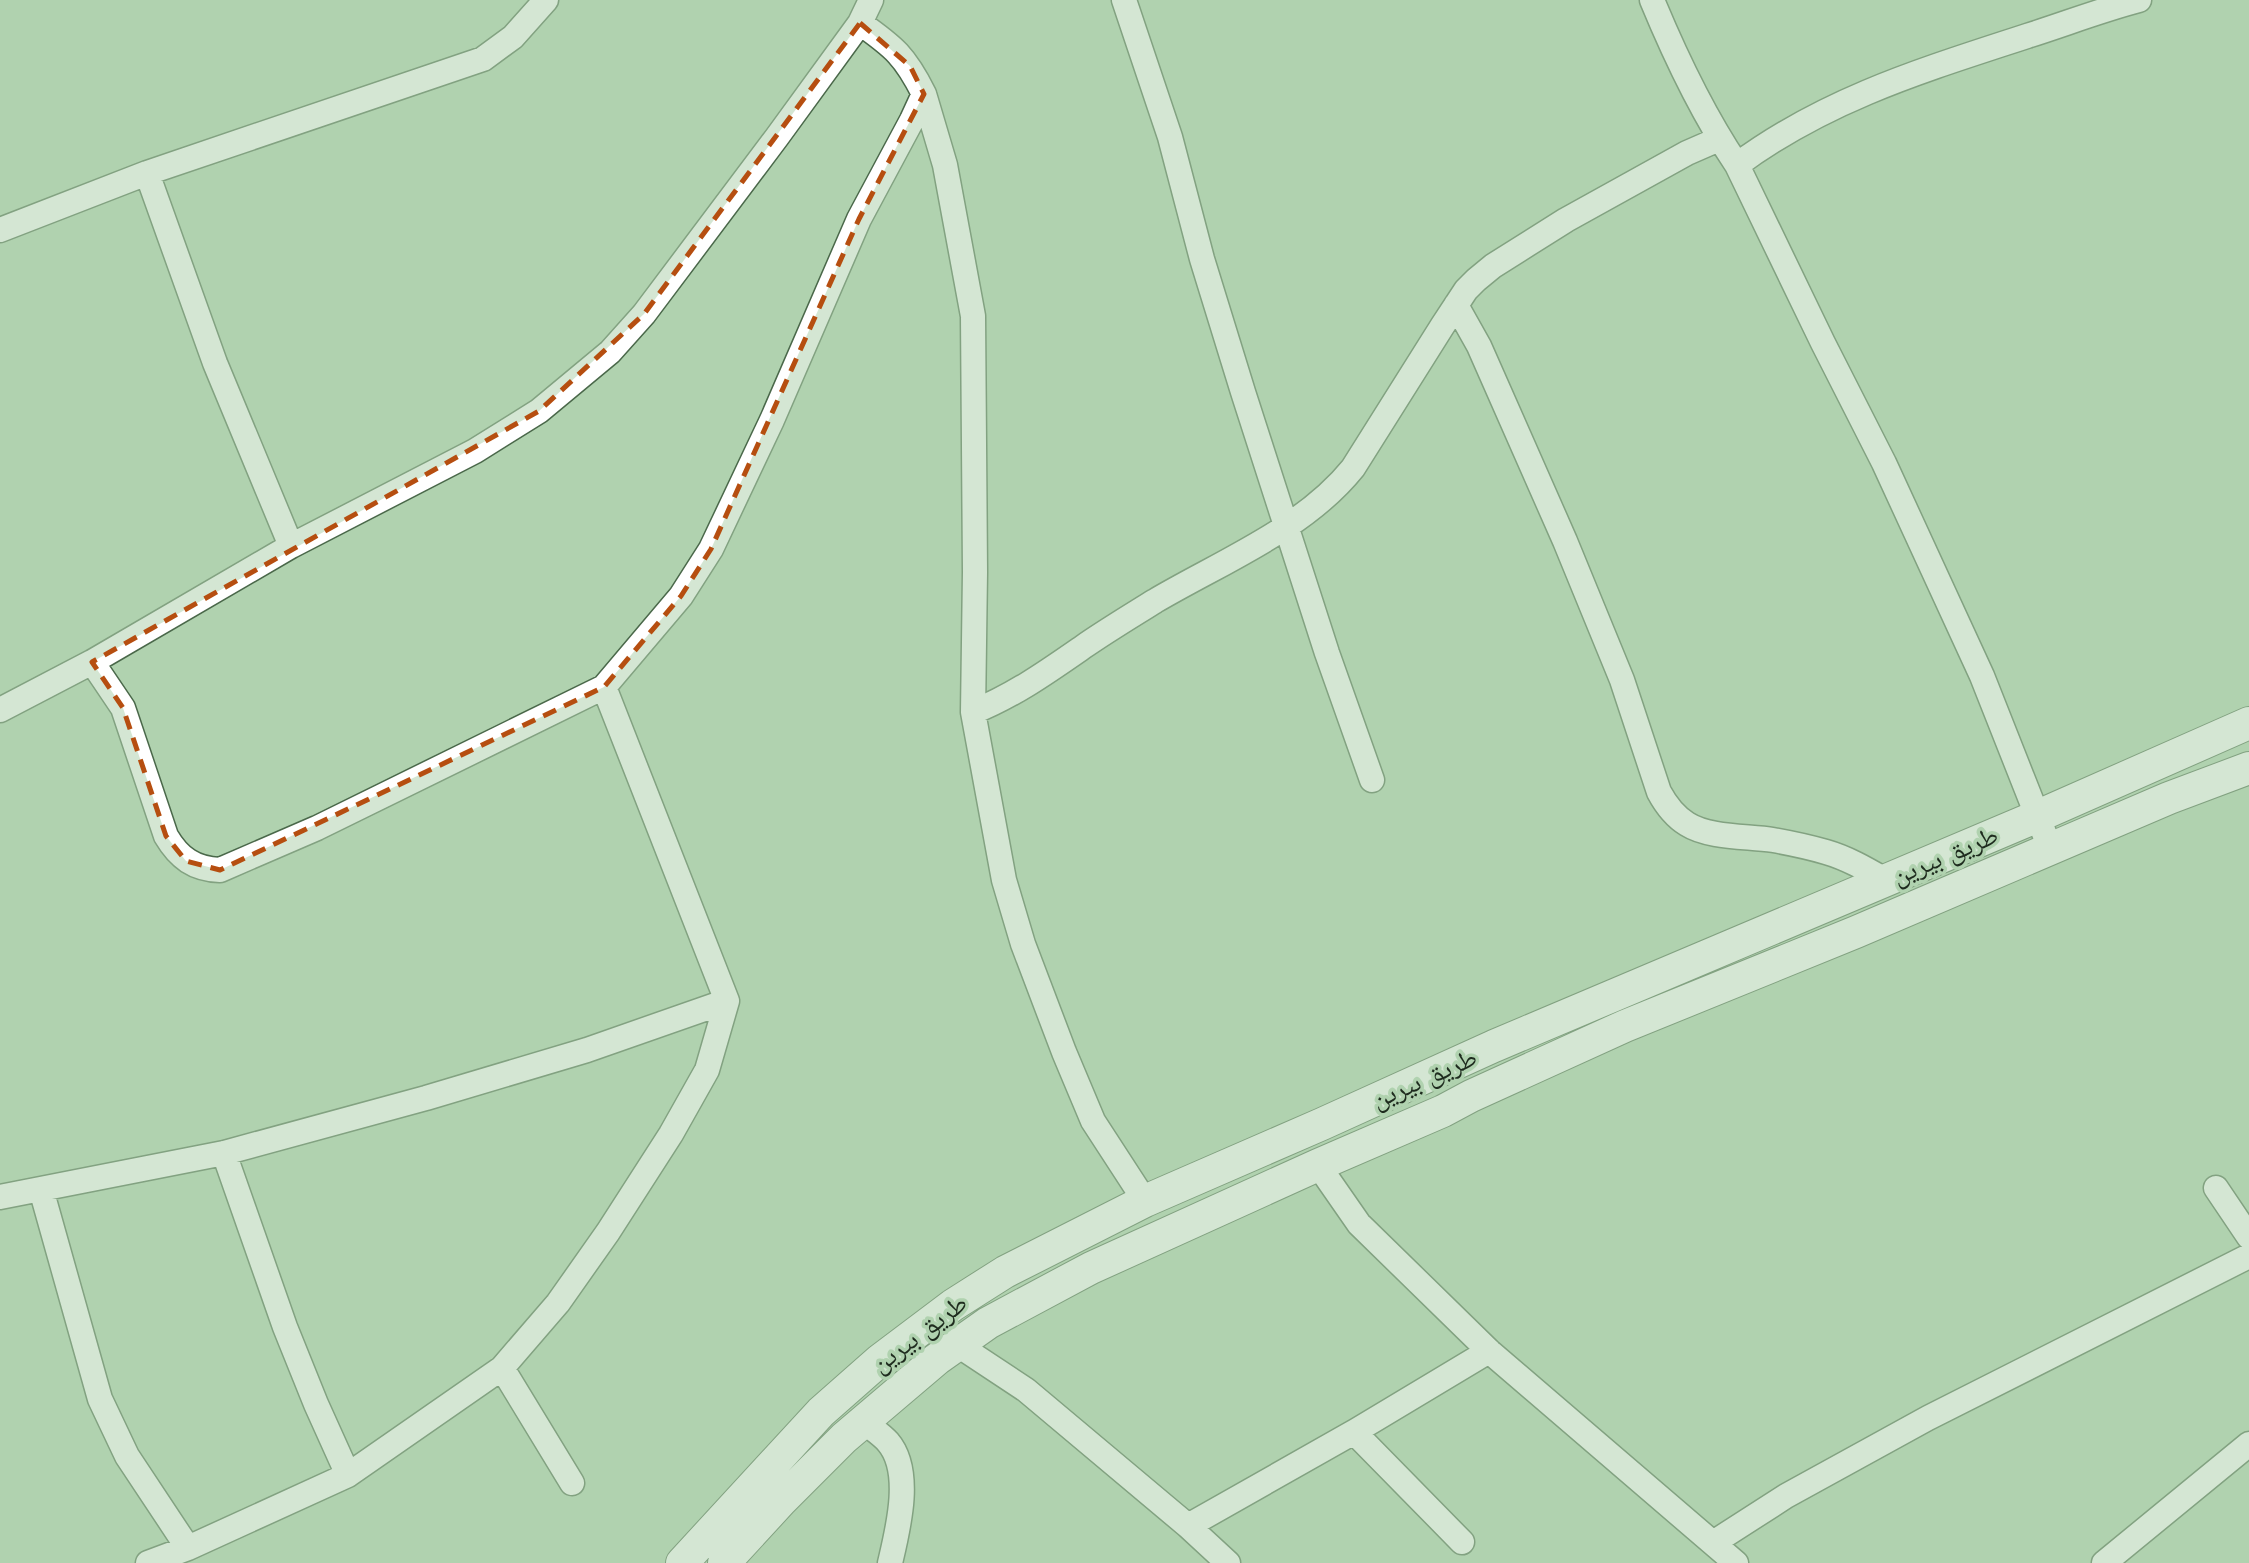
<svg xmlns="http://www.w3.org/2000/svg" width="2249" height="1563" viewBox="0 0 2249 1563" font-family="Jost,'Noto Naskh Arabic',sans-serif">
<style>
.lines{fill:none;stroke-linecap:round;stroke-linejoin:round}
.minor-casing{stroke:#4a684a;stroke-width:27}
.major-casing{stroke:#4a684a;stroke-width:34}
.minor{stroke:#fff;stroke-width:24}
.major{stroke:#fff;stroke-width:32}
.marked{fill:none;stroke:#b64e10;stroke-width:5;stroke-dasharray:14 9;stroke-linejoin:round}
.labels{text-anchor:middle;stroke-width:7;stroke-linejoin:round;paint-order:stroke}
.street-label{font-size:26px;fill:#1e2b1e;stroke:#b0d2af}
</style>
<rect width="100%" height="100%" fill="#b0d2af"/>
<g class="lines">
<g class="minor-casing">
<path id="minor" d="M 1124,0 L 1170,137 L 1202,259 L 1243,392 L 1327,653 L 1372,780
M 1652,0 C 1676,58 1702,113 1737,165 L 1823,343 L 1884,463 L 1982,676 L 2050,848
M 924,94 L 945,165 L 973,316 L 975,572 L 973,712 L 1004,880 L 1023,944 L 1064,1052 L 1093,1121 L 1145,1201
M 1737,165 C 1826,99 1923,70 2027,36 C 2065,24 2101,10 2139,0
M 147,173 L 215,363 L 291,546
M 0,230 L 147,173 L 483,59 L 513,37 L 546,0
M 1456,305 L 1479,346 L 1565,541 L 1622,680 L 1659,792 C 1666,805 1674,816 1687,824 C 1709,838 1747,836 1773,840 C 1790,843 1809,847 1826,852 C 1847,858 1866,869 1885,880
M 92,662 L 123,708 L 166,836 C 179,858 194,869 220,870 L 317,828 L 604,687 L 681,596 L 711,549 L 772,420 L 859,219 L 912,120 L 924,94 C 905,56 894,47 860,23
M 0,710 L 92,662 L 291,546 L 475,451 L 539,411 L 610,352 L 644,314 L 777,137 L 860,23 L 871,0
M 973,712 C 1013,696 1047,672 1083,647 C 1106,631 1131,616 1155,601 C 1221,562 1304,529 1353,468 L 1443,325 L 1466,290 L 1476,280 L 1493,266 L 1566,220 L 1687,153 L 1719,139
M 224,1153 L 285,1327 L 316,1404 L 348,1475
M 1318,1165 L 1359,1224 L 1489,1351 L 1736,1563
M 2216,1188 L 2249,1237
M 41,1189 L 100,1399 L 127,1456 L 188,1548
M 0,1197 L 224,1153 L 426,1098 L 587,1050 L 727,1001
M 958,1345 L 1026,1390 L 1188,1526 L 1228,1563
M 502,1368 L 572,1483
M 863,1421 C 871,1428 881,1434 888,1442 C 913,1471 898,1529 890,1563
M 1354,1432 L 1462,1542
M 1188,1526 L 1354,1432 L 1489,1351
M 1713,1543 L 1786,1496 L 1928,1418 L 2249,1256
M 148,1563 L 188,1548 L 348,1475 L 502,1368 L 558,1303 L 608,1232 L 671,1134 L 707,1070 L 727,1001 L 604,687
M 2104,1563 L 2249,1444"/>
</g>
<g class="major-casing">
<path id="major" d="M 682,1563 L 821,1412 L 880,1360 L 953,1305 L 1005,1272 L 1145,1201 L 1322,1124 L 1494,1046 L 2038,816 L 2249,723
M 724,1563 L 781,1501 L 844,1438 L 937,1359 L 988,1323 L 1091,1268 L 1318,1165 L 1443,1111 L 1471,1096 L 1625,1026 L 1856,932 L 2169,798 L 2249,768"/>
</g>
<use href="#minor" class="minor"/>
<use href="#major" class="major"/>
</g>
<path d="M0 0H2249V1563H0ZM 860,23 L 910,66 L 924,94 L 859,219 L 711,549 L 681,596 L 604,687 L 220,870 L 186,861 L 166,836 L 123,708 L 92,662 L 539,411 L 644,314 Z" fill="#b0d2af" fill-opacity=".55" fill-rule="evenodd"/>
<path class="marked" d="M 860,23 L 910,66 L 924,94 L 859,219 L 711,549 L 681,596 L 604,687 L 220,870 L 186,861 L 166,836 L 123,708 L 92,662 L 539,411 L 644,314 Z"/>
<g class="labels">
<g class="street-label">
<text transform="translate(1945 855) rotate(-23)" y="9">طريق بيرين</text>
<text transform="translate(1424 1078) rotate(-24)" y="9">طريق بيرين</text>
<text transform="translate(919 1333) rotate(-37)" y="9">طريق بيرين</text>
</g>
</g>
</svg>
